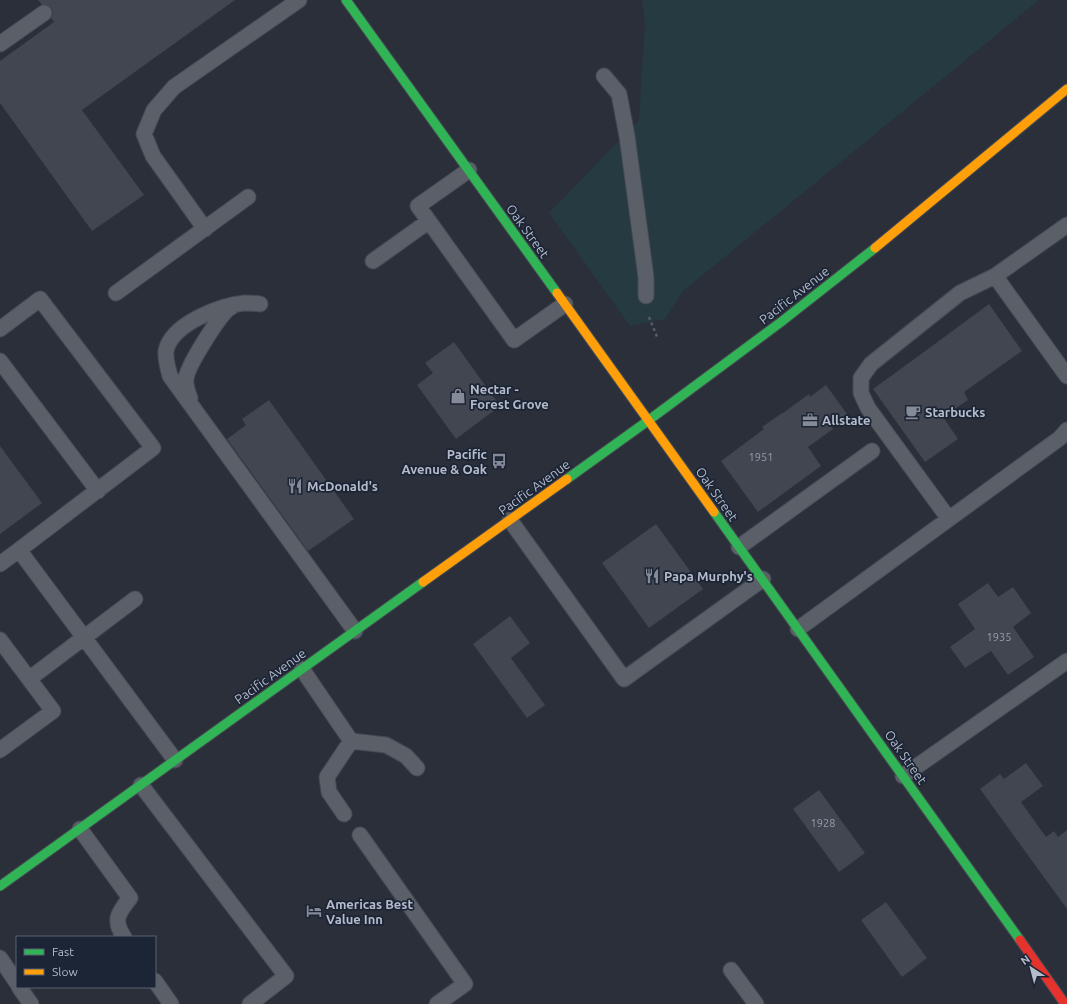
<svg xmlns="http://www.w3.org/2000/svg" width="1067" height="1004" viewBox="0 0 1067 1004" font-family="Ubuntu,sans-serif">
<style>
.green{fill:#263a41}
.building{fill:#414650}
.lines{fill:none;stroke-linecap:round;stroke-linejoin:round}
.lane-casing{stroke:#464a53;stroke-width:17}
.fast-casing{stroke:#464a53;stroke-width:11}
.slow-casing{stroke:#464a53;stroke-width:11}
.jam-casing{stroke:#464a53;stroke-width:11}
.path{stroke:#585d65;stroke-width:2.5;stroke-dasharray:3 3;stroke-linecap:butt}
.lane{stroke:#5a5f68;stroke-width:15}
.fast{stroke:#30b455;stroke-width:9}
.slow{stroke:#ff9f0a;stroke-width:9}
.jam{stroke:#e5322d;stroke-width:9}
.labels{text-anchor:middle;stroke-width:3.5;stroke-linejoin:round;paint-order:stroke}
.number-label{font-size:11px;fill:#979eac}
.street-label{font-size:13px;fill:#b4bbcb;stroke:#1c2536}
.poi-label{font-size:13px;font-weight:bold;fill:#b4bbcb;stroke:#1c2536;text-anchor:start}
</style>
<rect width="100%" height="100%" fill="#2a2f3a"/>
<path class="green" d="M 642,0 L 1039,0 L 683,291 L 665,319 L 630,326 L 549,213 L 639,120 L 645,23 Z"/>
<path class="building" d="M 38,0 L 235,0 L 82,110 L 144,195 L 92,231 L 0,103 L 0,61 L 54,22 L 51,18 L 53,13 L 51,8 L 47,5 L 42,5 Z
M 989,304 L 1022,351 L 964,392 L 968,400 L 943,417 L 958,439 L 925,462 L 873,389 L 928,349 Z
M 454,342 L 500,406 L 456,439 L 417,385 L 433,373 L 425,363 Z
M 826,385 L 847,414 L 831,426 L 833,429 L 808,447 L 821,466 L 758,512 L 721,461 L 764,429 L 762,427 L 782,413 L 783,413 L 809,394 L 810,397 Z
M 269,400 L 354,519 L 308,551 L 227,439 L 246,425 L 242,419 Z
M 0,446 L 42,503 L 0,534 Z
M 656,524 L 703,589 L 649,628 L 602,563 Z
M 988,583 L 998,597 L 1013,587 L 1031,613 L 1013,627 L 1034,657 L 1008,675 L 991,651 L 965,668 L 950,647 L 975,629 L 958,604 Z
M 510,616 L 530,643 L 511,658 L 545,705 L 527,718 L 473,644 Z
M 1026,763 L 1043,786 L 1021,802 L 1046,837 L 1054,831 L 1058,837 L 1067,830 L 1067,909 L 980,789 L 1000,774 L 1004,779 Z
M 819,790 L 865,853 L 839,872 L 793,809 Z
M 886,902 L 927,958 L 902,977 L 861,920 Z"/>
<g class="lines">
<g class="lane-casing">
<path id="lane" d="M 0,44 L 44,13
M 604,76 L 619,94 L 627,136 L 646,277 L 646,296
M 469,170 L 418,206 L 514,340 L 565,304
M 1067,225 L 995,276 L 1067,376
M 205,229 L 153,156 L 144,134 L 154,110 L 174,87 L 299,0
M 373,261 L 429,221
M 116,293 L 248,197
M 260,304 C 255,303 250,303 245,303 C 221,305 171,324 166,351 C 165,359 168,368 170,376 L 355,631
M 0,329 L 40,299 L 153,448 L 19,550
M 0,361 L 98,491
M 190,398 C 188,392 185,386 186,379 C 187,366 216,322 226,311 C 228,309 231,307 233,306
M 949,519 L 868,408 L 861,393 L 861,378 L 871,364 L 960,293 L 995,276
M 510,520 L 624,679 L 763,579
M 739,547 L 872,451
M 0,564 L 19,550 L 175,760
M 798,629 L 1060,438 L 1067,430
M 0,640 L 53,711 L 0,750
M 302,669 L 351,741 L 327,777 L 329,792 L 344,814
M 29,679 L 135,599
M 351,741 L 386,745 L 406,756 L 417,768
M 903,776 L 1067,661
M 141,785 L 286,976 L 250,1004
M 80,829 L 130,898 C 119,912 112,920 124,937
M 360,835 L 465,984 L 437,1004
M 0,958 L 17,983
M 731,970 L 756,1004
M 155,981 L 171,1004
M 19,987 L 31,1004"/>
</g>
<g class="fast-casing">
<path id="fast" d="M 346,0 L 557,293
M 567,479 L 649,420 L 781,322 L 875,248
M 714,512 L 1020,940
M 0,886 L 423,582"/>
</g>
<g class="slow-casing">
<path id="slow" d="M 875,248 L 1067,89
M 557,293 L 714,512
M 423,582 L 567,479"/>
</g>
<g class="jam-casing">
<path id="jam" d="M 1020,940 L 1065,1004"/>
</g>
<path class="path" d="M 649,317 L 658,339"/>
<use href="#lane" class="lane"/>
<use href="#fast" class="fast"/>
<use href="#slow" class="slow"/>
<use href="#jam" class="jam"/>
</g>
<defs>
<g id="shop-bare" transform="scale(1.2)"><path d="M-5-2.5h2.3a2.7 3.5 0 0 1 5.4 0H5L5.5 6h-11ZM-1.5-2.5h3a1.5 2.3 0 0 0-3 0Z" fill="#848a98" stroke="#1c2536" stroke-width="2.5" paint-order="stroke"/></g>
<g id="cafe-bare" transform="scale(1.2)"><path d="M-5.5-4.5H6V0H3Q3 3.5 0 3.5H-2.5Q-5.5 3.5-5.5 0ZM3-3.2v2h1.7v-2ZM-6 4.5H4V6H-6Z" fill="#848a98" stroke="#1c2536" stroke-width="2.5" paint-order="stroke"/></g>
<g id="office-bare" transform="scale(1.2)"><path d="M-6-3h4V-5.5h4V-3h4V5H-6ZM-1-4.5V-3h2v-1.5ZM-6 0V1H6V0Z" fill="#848a98" stroke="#1c2536" stroke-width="2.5" paint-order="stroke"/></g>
<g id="bus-bare" transform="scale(1.2)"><path d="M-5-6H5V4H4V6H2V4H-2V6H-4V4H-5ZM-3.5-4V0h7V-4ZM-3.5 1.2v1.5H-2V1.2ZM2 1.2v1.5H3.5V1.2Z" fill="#848a98" stroke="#1c2536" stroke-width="2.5" paint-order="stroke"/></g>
<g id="restaurant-bare" transform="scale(1.2)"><path d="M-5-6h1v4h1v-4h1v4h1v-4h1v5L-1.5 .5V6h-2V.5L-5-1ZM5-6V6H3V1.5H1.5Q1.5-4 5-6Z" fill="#848a98" stroke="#1c2536" stroke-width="2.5" paint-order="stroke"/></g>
<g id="hotel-bare" transform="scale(1.2)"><path d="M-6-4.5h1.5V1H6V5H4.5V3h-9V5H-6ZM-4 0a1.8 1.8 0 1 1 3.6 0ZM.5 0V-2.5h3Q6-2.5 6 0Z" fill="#848a98" stroke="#1c2536" stroke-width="2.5" paint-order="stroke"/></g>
</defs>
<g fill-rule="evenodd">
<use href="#shop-bare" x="458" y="396"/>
<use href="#cafe-bare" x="913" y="412"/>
<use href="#office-bare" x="810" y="420"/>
<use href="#bus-bare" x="499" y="461"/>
<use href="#restaurant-bare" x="295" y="486"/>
<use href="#restaurant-bare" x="652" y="576"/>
<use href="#hotel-bare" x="314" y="911"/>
</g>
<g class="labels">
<g class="number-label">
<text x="761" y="461">1951</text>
<text x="999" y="641">1935</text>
<text x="823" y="827">1928</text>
</g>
<g class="street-label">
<text transform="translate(528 231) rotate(54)" y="5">Oak Street</text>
<text transform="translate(794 295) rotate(-38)" y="5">Pacific Avenue</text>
<text transform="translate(534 487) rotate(-36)" y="5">Pacific Avenue</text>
<text transform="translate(717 494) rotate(55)" y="5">Oak Street</text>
<text transform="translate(270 676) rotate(-36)" y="5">Pacific Avenue</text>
<text transform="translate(906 757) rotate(55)" y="5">Oak Street</text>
</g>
<g class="poi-label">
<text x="470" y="394">Nectar -<tspan x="470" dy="15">Forest Grove</tspan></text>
<text x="925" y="417">Starbucks</text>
<text x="822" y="425">Allstate</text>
<text x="487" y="459" text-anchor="end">Pacific<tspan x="487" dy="15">Avenue &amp; Oak</tspan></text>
<text x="307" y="491">McDonald's</text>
<text x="664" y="581">Papa Murphy's</text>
<text x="326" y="909">Americas Best<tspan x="326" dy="15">Value Inn</tspan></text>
</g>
</g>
<rect x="16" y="936" width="140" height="52" fill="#1c2536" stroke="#596172"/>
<rect x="24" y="949" width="20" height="6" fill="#30b455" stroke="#596172"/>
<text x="52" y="956" font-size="12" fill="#b4bbcb">Fast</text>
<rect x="24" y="969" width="20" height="6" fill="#ff9f0a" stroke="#596172"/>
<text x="52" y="976" font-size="12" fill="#b4bbcb">Slow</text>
<g transform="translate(1031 968) rotate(324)" stroke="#1c2536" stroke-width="3" paint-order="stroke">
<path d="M0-3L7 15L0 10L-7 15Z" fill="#b4bbcb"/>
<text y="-6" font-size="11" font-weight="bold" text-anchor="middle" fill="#b4bbcb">N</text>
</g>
</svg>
